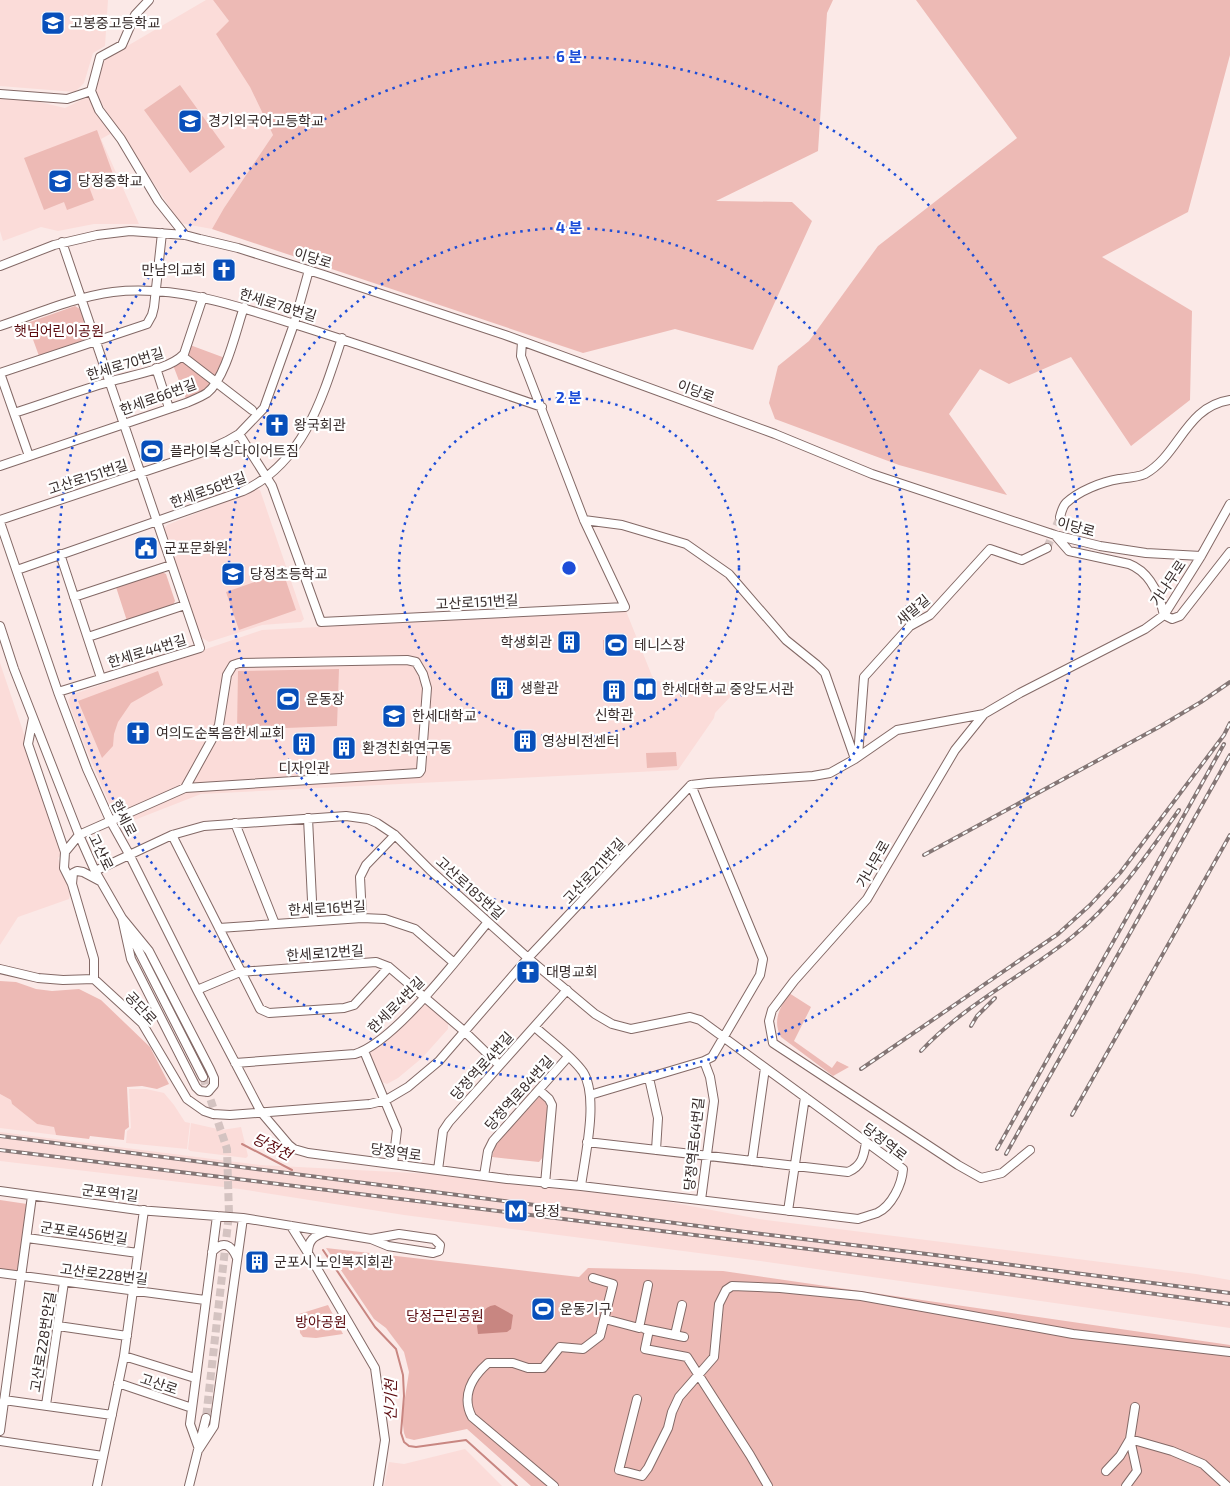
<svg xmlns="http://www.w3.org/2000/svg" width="1230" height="1486" viewBox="0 0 1230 1486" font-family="'Exo 2','Noto Sans KR',sans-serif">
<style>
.built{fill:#fbdcd9}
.green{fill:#edbab5}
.water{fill:#c88681}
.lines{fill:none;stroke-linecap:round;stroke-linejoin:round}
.stream{stroke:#c88681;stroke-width:2}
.minor-tunnel{stroke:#d4c3c1;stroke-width:8;stroke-dasharray:8 4;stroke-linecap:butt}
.minor-casing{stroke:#836966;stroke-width:10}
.minor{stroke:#fff;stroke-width:8}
.rail-casing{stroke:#847675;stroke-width:4}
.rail{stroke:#fff;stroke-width:2;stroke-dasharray:5.5;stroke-linecap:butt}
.ring{fill:none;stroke:#1d4ed8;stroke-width:2.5;stroke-dasharray:2.5 5}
.labels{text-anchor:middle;stroke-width:4.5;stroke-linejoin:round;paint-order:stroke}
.poi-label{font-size:14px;fill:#372c2b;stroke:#fff;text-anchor:start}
.street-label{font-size:14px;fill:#372c2b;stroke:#fff}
.park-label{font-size:14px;fill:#5a0a0e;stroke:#fff}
.water-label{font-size:15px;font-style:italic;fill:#5c0c10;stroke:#fff}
.centre{fill:#1d4ed8;stroke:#fff;stroke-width:2.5}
.ring-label{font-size:15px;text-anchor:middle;font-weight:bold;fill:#1d4ed8;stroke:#fff;stroke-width:4.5;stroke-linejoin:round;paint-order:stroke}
</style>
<rect width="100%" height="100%" fill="#fbe9e7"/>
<path class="built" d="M 0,0 L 108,0 L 105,46 L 93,53 L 84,83 L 75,92 L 0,86 Z
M 206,0 L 213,0 L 229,21 L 250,87 L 273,135 L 224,208 L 212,229 L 180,223 L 104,108 L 95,88 L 105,59 Z
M 89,96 L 112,133 L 101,139 L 139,224 L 94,224 L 58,231 L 41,227 L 3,241 L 0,231 L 0,98 L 22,98 L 65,108 Z
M 257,489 L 260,490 L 304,619 L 301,622 L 262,625 L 209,642 L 199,636 L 163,530 L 167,525 Z
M 626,611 L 652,676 L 658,681 L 684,688 L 732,688 L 732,695 L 715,713 L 714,718 L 678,770 L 201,794 L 119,826 L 85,746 L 68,701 L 71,695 L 262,630 Z
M 0,663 L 64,852 L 58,858 L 70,895 L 69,899 L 18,917 L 0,945 Z
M 427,1001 L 448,1021 L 448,1029 L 422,1058 L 398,1078 L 387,1084 L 382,1082 L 370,1056 L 371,1051 L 388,1038 L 422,1002 Z
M 129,1089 L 146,1089 L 164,1093 L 174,1105 L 185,1122 L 190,1123 L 187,1149 L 126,1143 L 127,1131 L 131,1128 Z
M 0,1094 L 11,1100 L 12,1104 L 37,1124 L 54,1126 L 56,1135 L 0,1128 Z
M 191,1123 L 222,1130 L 241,1127 L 248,1156 L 246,1158 L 190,1151 L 188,1149 Z
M 0,1132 L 260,1165 L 452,1175 L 648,1198 L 759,1219 L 1196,1274 L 1230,1280 L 1230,1328 L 753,1260 L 404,1215 L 240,1189 L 0,1161 Z
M 465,1449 L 502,1486 L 384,1486 L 389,1462 L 404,1464 Z"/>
<path class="green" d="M 213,0 L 833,0 L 827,13 L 818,151 L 716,201 L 792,202 L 812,221 L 753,350 L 675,329 L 583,353 L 212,229 L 224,208 L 273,135 L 250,87 L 216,34 L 229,21 Z
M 916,0 L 1230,0 L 1230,55 L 1188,212 L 1102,257 L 1192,311 L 1190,400 L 1131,446 L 1071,357 L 1009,384 L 980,369 L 949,414 L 1007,495 L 899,465 L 775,419 L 769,403 L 778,366 L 809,341 L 878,246 L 1017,138 Z
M 180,85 L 225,147 L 190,173 L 144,110 Z
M 97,130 L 113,174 L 88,184 L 94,200 L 67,210 L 64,202 L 44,210 L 24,158 Z
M 75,306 L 80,309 L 89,334 L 87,339 L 39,356 L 27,323 Z
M 190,345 L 225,358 C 215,383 211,390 186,399 L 173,365 Z
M 162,572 L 166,574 L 175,601 L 173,605 L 127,621 L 116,587 Z
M 283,572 L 296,610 L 239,630 L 226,592 Z
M 603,640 L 628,640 L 628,650 L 603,650 Z
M 339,669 L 337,726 L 237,730 L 238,671 Z
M 158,671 L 163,685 L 131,703 L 118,722 L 114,734 L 113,746 L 102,758 L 78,701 Z
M 676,752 L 677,766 L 647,768 L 646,753 Z
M 0,981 L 16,982 L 36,989 L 52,991 L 79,989 L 101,1000 L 150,1047 L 169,1084 L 157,1089 L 142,1086 L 127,1087 L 129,1127 L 125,1130 L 124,1140 L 90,1136 L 89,1139 L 56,1135 L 54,1127 L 37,1124 L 12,1104 L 11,1100 L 0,1094 Z
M 789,993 L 811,1007 L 794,1041 L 832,1068 L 837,1061 L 849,1067 L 833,1076 L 781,1037 C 772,1020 780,1008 789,993 Z
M 541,1095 C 554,1109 546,1139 543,1157 L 539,1162 L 492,1157 L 496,1142 Z
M 0,1200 L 27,1204 L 17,1272 L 0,1270 Z
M 326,1248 L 579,1277 L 588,1268 L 723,1271 L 1230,1345 L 1230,1486 L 531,1486 L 467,1429 L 414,1440 L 406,1438 L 404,1433 L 402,1417 L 409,1372 L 404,1352 L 386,1328 L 374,1319 Z
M 328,1305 L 343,1334 L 316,1338 L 303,1337 L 300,1333 L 299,1314 Z"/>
<path class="water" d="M 495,1305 L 513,1315 L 511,1329 L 507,1332 L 478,1334 L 477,1326 C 482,1317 481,1307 495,1305 Z"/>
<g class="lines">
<path class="stream" d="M 242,1144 L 292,1170
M 323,1250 L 375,1327 L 396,1349 L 403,1375 L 404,1396 L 401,1433 L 404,1442 L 409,1446 L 416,1447 L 466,1440 L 517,1486"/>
<path class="minor-tunnel" d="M 1047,548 L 1060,517
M 203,1077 L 227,1149 L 229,1214 L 206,1418"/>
<g class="minor-casing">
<path id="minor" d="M 91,91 L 99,110 L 121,139 L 158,201 L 185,235
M 0,94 L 67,99 L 91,91 L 100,57 L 122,45 L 135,15 L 149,0
M 0,266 L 54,245 L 97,235 L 130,231 L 185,235 L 200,239 L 238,248 L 324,275 L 505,335 L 775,434 L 872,474 L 1055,535 L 1100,546 L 1146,553 L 1201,556
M 0,326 C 36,314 75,297 113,292 C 175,285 235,305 294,324 C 377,350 460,379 542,407
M 182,356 L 252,410
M 156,368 L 169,408
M 0,373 L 147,324 L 152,315 L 154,307 L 162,233
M 0,373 L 29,456
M 14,413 C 46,403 77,391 109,382 C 131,375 169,370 184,354 L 203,297
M 239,434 L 272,486 L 321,622 L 625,607 L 584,520 L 521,356 L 522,342
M 0,466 L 186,403 C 193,400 201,397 207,393 C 226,378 236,330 244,307
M 1060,517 C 1061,513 1063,506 1066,503 C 1079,491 1101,482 1119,479 C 1127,478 1138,477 1145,474 C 1180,454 1185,407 1230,400
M 0,520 L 203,452 L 227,441 L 239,434 L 264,408 L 294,324 L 309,270
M 584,520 L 622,525 L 686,544 L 729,574 L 786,640 L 817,665 L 825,673 L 855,759
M 0,522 L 58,692 L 87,769 L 110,820 L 129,854 L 197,990 L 261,1112 L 289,1145 L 294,1149 L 308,1153 L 507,1179 L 581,1186 L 858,1219 C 864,1217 871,1215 877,1213 C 892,1206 902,1184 903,1169 L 700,1020 L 690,1017 L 631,1029 L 612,1024 L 595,1014 L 528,958 L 430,870 L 395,835 L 377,823 L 368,819 L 346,816 L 204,826 L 172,835 L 95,871
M 1055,535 L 1069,551 L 1129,564 C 1150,572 1159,593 1164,615 L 1172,619 L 1180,616 L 1230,552
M 60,554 L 101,678
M 17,570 L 243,491 C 304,463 323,396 342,338
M 74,597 L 171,565
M 0,626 L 14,669 L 79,835 L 95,871 L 122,918 L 203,1077
M 88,637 L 185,605
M 58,692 L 200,648 L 62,242
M 33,718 L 28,744 L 65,852 L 64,868 L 72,884 L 94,959 L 94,979
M 858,756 L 864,677 L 910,626 L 930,615 L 990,549 L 1022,560 L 1047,548
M 308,818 L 313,921
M 235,823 L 275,924
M 172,835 L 260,1009 L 269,1013 L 344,1008 L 354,1005 L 389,967
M 65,852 L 79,835 L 185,788 L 419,773 L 421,770 L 427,688 L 423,674 L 416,662 L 407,660 L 239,663 L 233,665 L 227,675 L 219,725 L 216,732 L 185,788
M 72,884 L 73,873 L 77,871 L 83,872 L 100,881
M 122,918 L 149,951 L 210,1069 L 214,1078 L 214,1085 L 208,1092 L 200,1091 L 196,1087 L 131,959 Z
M 362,918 L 360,877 L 366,865 L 395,835
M 219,928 L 362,918 L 385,919 L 415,929 L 453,962
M 0,969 L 38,978 L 63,980 L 94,979 L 142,1023 L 187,1099 L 204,1111 L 213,1114 L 230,1115 L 370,1104 L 386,1100 L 408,1087 L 439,1061 L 528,958 L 691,785 L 708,783 L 813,776 L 830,773 L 855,759 L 897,730 L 984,714
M 197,990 L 240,972 L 376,962 L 389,967 L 464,1031 L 499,1065
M 535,1027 C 550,1041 571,1055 583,1072 C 599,1097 585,1156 581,1186
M 364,1051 L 397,1130 L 393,1164
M 235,1063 L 355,1054 C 395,1042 459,956 488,922
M 649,1078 L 658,1118 L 656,1150
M 539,1090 L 549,1099 L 552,1105 L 545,1184
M 590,1095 L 704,1061 L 712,1057 L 760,975 L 763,959 L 691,785
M 587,1142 L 848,1172 C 862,1166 864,1156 866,1142
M 1030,1150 L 1002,1173 L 981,1178 L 958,1165 L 773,1043 L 769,1021 L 772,1010 L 794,981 L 867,899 L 955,750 L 984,714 L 1020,693 L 1145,629 L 1164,615 L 1201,556 L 1230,504
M 752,1161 L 765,1068
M 438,1170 L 443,1131 L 449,1122 L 567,990
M 484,1176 L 488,1151 L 493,1141 L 568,1057
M 0,1191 L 138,1210 L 243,1218 L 371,1239 L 388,1246 L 433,1253 L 439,1251 L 440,1245 L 434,1239 L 399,1234 L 371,1239
M 701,1200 L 714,1101 L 710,1077 L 704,1061
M 788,1211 L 805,1097
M 291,1226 L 308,1253 L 375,1368 L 385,1440 L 378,1486
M 27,1238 L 138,1253
M 212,1252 C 223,1240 231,1244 237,1258
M 308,1253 C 308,1240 314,1236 325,1232
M 0,1273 L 205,1300
M 605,1319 L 639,1328 L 648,1285
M 58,1326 L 127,1336
M 645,1329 L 684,1337
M 649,1330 L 645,1349 L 687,1357 L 750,1455 L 768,1486
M 675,1335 L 682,1305
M 124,1356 L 195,1378
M 118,1383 L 192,1408
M 637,1399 L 619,1470 L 642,1476 L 648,1468 L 668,1428 L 672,1412 L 679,1397 L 714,1357 L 719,1304 L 726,1290 L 732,1286 L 780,1288 L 861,1296 L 1073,1334 L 1230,1352
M 4,1400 L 112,1415
M 46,1405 L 64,1282
M 0,1431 L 32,1196
M 0,1441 L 103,1456
M 199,1449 L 214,1426 L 243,1218
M 199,1449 L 190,1424 L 217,1216
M 1106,1471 L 1120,1456 L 1130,1439 L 1172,1451 L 1203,1464 L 1227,1486
M 97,1486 L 124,1356 L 144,1210
M 189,1486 L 206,1418
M 554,1486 L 472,1417 C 461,1396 472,1377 488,1363 L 513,1363 L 528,1368 L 543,1368 L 560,1347 L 583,1349 L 600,1336 L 613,1284 L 593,1278
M 1126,1486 L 1137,1471 L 1130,1439 L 1135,1407"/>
</g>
<use href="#minor" class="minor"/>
<g class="rail-casing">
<path id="rail" d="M 924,855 L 1159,727 L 1201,702 L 1230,682
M 971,1026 L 977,1016 L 995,998
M 921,1051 C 964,1005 1023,976 1072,937 C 1115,902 1147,855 1179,810
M 861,1069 L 1058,934 L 1090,905 L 1120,873 L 1224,735 L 1230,723
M 1072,1115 L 1230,835
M 0,1136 L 729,1230 L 935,1255 L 1230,1293
M 997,1149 L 1224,744
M 0,1150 L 939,1265 L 1230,1304
M 1006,1154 L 1230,755"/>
</g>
<use href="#rail" class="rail"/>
</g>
<g class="ring">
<circle cx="569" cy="568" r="170"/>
<circle cx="569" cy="568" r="340"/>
<circle cx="569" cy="568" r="511"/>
</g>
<defs>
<g id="school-square" transform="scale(1.25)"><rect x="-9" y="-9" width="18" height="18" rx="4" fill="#084fba" stroke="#fff"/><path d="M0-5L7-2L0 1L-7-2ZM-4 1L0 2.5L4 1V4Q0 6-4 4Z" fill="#fff"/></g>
<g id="church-square" transform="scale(1.25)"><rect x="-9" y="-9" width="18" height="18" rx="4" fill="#084fba" stroke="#fff"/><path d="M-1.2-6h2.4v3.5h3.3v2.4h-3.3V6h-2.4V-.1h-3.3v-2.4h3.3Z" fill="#fff"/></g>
<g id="stadium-square" transform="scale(1.25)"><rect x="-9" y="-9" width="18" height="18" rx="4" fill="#084fba" stroke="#fff"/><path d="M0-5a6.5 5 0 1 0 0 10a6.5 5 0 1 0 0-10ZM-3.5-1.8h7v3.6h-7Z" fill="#fff"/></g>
<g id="civic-square" transform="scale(1.25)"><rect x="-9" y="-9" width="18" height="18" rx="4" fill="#084fba" stroke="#fff"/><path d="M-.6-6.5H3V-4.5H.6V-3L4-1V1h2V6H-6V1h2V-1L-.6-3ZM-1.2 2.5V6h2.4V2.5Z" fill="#fff"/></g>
<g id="building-square" transform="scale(1.25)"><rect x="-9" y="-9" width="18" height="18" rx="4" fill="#084fba" stroke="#fff"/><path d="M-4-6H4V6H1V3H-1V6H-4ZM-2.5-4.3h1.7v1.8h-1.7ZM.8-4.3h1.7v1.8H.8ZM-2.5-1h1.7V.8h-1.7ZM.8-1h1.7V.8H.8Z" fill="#fff"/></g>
<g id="library-square" transform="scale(1.25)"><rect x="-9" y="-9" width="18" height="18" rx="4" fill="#084fba" stroke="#fff"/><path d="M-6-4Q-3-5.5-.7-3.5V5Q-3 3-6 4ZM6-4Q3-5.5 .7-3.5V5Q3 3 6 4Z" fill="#fff"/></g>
<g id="university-square" transform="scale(1.25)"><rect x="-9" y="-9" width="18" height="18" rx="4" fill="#084fba" stroke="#fff"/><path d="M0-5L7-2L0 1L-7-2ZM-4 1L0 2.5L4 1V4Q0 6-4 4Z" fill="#fff"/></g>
<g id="metro-square" transform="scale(1.25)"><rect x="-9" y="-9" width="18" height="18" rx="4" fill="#084fba" stroke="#fff"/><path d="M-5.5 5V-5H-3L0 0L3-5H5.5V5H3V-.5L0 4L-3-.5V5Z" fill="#fff"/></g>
</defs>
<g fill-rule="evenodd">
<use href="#school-square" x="53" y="23"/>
<use href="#school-square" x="190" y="121"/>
<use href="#school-square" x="60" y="181"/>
<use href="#church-square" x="224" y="270"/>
<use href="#church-square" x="277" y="425"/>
<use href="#stadium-square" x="152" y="451"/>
<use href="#civic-square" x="146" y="548"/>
<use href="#school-square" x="233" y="574"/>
<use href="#building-square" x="569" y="642"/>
<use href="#stadium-square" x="616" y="645"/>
<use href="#building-square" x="502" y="688"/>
<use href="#library-square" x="645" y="689"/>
<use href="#building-square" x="614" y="691"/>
<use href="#stadium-square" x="288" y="699"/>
<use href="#university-square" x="394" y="716"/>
<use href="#church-square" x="138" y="733"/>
<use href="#building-square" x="525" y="741"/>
<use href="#building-square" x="304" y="744"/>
<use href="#building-square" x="344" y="748"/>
<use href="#church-square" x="528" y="972"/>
<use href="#metro-square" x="516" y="1211"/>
<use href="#building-square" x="257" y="1262"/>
<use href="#stadium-square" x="543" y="1309"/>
</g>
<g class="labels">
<g class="poi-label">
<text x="70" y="28">고봉중고등학교</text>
<text x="208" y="126">경기외국어고등학교</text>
<text x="78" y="186">당정중학교</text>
<text x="206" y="275" text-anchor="end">만남의교회</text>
<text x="294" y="430">왕국회관</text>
<text x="170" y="456">플라이복싱다이어트짐</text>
<text x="164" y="553">군포문화원</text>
<text x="250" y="579">당정초등학교</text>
<text x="552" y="647" text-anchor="end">학생회관</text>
<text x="634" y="650">테니스장</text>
<text x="520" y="693">생활관</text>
<text x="662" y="694">한세대학교 중앙도서관</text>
<text x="306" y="704">운동장</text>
<text x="614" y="720" text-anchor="middle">신학관</text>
<text x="412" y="721">한세대학교</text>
<text x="156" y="738">여의도순복음한세교회</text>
<text x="542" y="746">영상비전센터</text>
<text x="362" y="753">환경친화연구동</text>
<text x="304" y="773" text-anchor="middle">디자인관</text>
<text x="546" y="977">대명교회</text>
<text x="534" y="1216">당정</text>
<text x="274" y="1267">군포시 노인복지회관</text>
<text x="560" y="1314">운동기구</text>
</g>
<g class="street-label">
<text transform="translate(313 258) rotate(17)" y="5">이당로</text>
<text transform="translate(278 305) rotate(17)" y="5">한세로78번길</text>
<text transform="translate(125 364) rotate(-17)" y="5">한세로70번길</text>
<text transform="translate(696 391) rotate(20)" y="5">이당로</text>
<text transform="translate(158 397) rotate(-20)" y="5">한세로66번길</text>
<text transform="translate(88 477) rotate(-18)" y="5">고산로151번길</text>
<text transform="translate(208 490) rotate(-20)" y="5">한세로56번길</text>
<text transform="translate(1076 527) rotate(15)" y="5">이당로</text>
<text transform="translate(1168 583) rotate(-56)" y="5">가나무로</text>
<text transform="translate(477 602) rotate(-3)" y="5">고산로151번길</text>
<text transform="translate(913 610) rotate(-40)" y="5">새말길</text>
<text transform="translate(147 651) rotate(-17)" y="5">한세로44번길</text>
<text transform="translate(124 818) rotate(63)" y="5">한세로</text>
<text transform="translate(101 852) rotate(64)" y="5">고산로</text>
<text transform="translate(873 864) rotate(-60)" y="5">가나무로</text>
<text transform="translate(594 871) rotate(-47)" y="5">고산로211번길</text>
<text transform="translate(470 888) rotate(42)" y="5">고산로185번길</text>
<text transform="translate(327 908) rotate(-3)" y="5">한세로16번길</text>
<text transform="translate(325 953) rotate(-4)" y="5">한세로12번길</text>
<text transform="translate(396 1005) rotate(-45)" y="5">한세로4번길</text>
<text transform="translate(141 1008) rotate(47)" y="5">공단로</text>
<text transform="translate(482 1066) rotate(-48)" y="5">당정역로4번길</text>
<text transform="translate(519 1093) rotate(-48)" y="5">당정역로84번길</text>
<text transform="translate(885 1142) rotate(38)" y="5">당정역로</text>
<text transform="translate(694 1144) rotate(-84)" y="5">당정역로64번길</text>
<text transform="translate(396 1152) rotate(8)" y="5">당정역로</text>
<text transform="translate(110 1193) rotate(7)" y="5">군포역1길</text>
<text transform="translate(84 1233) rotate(8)" y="5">군포로456번길</text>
<text transform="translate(104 1274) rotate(7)" y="5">고산로228번길</text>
<text transform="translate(43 1342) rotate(-81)" y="5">고산로228번안길</text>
<text transform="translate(159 1384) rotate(18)" y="5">고산로</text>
</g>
<g class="park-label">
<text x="59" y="336">햇님어린이공원</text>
<text x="445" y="1321">당정근린공원</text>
<text x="321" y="1327">방아공원</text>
</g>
<g class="water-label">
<text transform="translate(272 1147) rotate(27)" y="5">당정천</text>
<text transform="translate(391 1400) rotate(-89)" y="5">신기천</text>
</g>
</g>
<circle cx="569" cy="568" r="8" class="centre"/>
<g class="ring-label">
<text x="569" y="62">6 분</text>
<text x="569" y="233">4 분</text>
<text x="569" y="403">2 분</text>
</g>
</svg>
